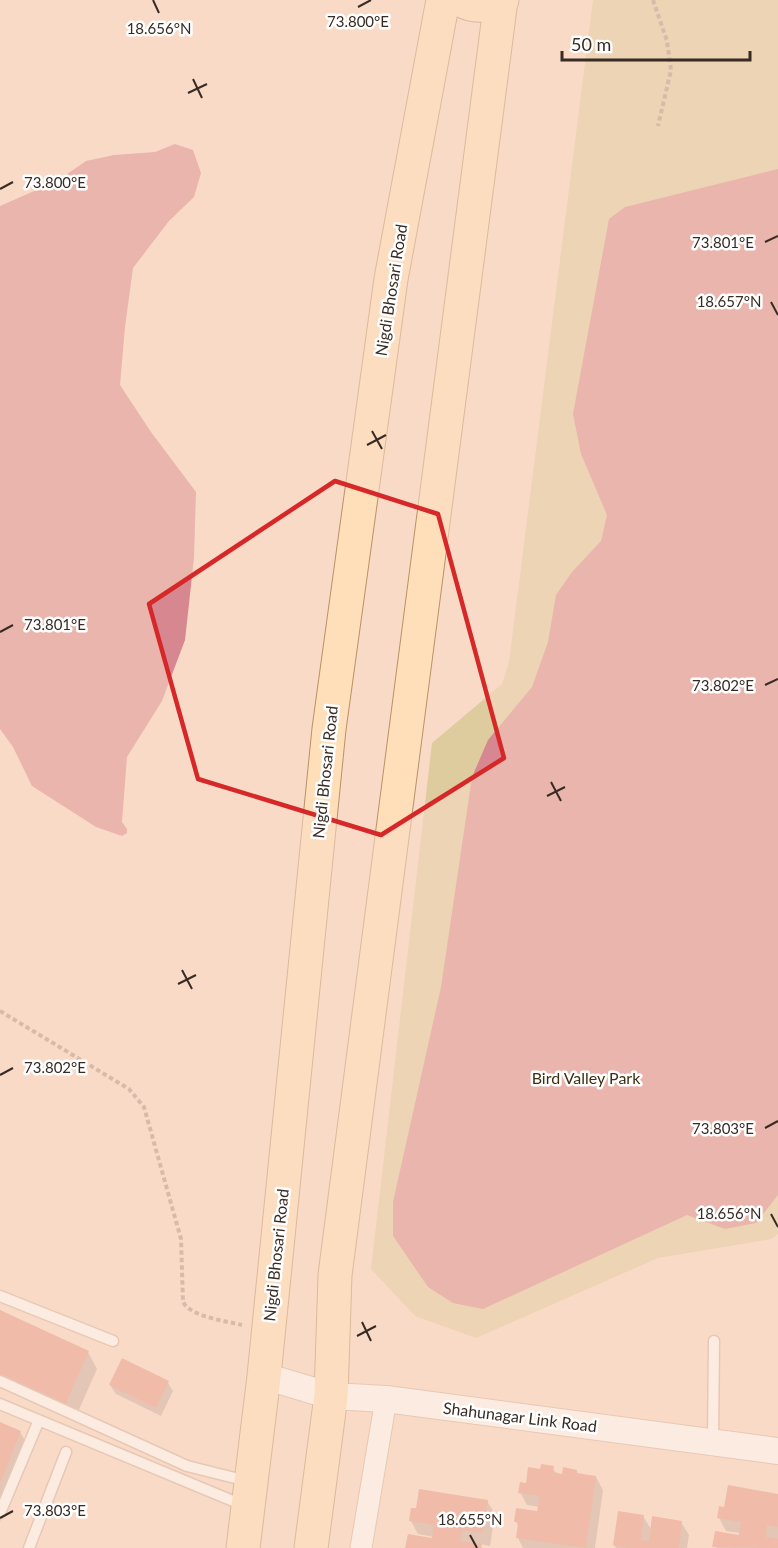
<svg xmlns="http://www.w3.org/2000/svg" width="778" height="1548" viewBox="0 0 778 1548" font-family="Lato,sans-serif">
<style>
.green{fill:#decc9e}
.water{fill:#d6878f}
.shadow{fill:#0003}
.building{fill:#e49686}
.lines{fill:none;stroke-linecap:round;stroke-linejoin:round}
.service-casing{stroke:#d0b2a0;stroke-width:13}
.minor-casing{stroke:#d0b2a0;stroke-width:23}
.tertiary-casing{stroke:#d0b2a0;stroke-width:28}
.primary-casing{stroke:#b99266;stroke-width:35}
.path{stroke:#ad9587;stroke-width:4;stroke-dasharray:4.5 3;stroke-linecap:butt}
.service{stroke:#fff;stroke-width:10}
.minor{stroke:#fff;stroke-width:21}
.tertiary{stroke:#fff;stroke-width:26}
.primary{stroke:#ffdfb9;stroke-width:33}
.marked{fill:none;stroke:#d62828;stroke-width:4.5;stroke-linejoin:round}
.ticks{fill:none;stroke:#372b24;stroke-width:2}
.labels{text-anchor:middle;stroke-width:5;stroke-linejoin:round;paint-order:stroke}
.street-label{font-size:16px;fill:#372b24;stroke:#fff}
.park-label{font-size:16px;fill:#3c3010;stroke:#fff}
.ticks-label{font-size:15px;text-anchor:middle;fill:#372b24;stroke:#fff;stroke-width:5;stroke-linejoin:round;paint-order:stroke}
</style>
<rect width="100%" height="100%" fill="#f9dac7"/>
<path class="green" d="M 593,0 L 778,0 L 778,1234 L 771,1239 L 658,1258 L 476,1338 L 415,1316 L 371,1269 L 432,743 L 502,684 L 509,662 Z"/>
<path class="water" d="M 175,144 L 193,150 L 201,173 L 194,197 L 169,221 L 133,268 L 125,327 L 120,385 L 151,432 L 196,492 L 194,558 L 185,640 L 162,701 L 127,757 L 122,822 L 127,829 L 127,833 L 122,836 L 96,827 L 32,786 L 13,747 L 0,729 L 0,206 L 57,181 L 86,161 L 114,155 L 155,152 Z
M 778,169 L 778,1195 L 756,1223 L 725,1229 L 687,1215 L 483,1309 L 453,1303 L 428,1287 L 393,1236 L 393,1202 L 441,987 L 472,777 L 488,740 L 532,687 L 548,642 L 556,595 L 572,572 L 601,541 L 607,515 L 581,454 L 573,414 L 609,219 L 625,207 Z"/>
<path class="shadow" d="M 0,1312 L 88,1352 L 97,1369 L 74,1421 L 0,1387 Z
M 168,1383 L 173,1391 L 161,1416 L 116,1394 L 110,1385 Z
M 0,1424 L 20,1432 L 30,1449 L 0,1522 Z
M 553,1468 L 557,1475 L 564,1476 L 576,1471 L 578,1475 L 596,1477 L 603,1490 L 595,1548 L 523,1548 L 518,1538 L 519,1527 L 516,1521 L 539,1513 L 540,1507 L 527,1505 L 520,1492 L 541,1471 Z
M 778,1496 L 778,1548 L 715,1548 L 740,1537 L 740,1533 L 726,1531 L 719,1518 Z
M 487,1501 L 495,1514 L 490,1546 L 480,1544 L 482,1548 L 407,1548 L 433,1540 L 434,1537 L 418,1534 L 411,1521 Z
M 643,1516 L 652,1531 L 681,1522 L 689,1535 L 687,1548 L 616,1548 L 614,1545 Z"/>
<path class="building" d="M 0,1310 L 89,1351 L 65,1405 L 0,1375 Z
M 122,1358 L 169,1381 L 156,1408 L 109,1385 Z
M 0,1422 L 21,1431 L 0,1483 Z
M 541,1464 L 554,1466 L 553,1472 L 562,1474 L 563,1467 L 577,1470 L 577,1473 L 596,1476 L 586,1548 L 516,1538 L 518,1522 L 514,1522 L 516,1508 L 537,1511 L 540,1496 L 518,1493 L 520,1482 L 526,1483 L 528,1467 L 540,1469 Z
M 728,1485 L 778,1494 L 778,1527 L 767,1525 L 766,1537 L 778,1539 L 778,1548 L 712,1547 L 715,1531 L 739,1535 L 741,1522 L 717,1518 L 719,1506 L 724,1507 Z
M 419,1489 L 488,1500 L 483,1533 L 462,1530 L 460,1541 L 482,1544 L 481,1548 L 405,1548 L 408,1534 L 432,1538 L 434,1525 L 409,1521 L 411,1508 L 416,1508 Z
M 618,1511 L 644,1515 L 641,1540 L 649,1541 L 652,1516 L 682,1521 L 679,1548 L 627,1548 L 613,1545 Z"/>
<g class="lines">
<g class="service-casing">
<path id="service" d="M 0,1296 L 113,1341
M 0,1381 L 187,1466 L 247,1481
M 0,1404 L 245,1506
M 713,1442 L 714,1341
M 0,1513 L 39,1420
M 29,1548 L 66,1452"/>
</g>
<g class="minor-casing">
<path id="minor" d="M 361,1548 L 386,1399"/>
</g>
<g class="tertiary-casing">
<path id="tertiary" d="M 264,1376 L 331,1396 L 386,1399 L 778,1451"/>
</g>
<g class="primary-casing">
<path id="primary" d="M 461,0 C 474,8 488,6 502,0
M 243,1548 L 264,1376 L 329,729 L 391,279 L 443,0
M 311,1548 L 331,1396 L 335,1275 L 501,0"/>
</g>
<path class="path" d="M 653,0 L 667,41 L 671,70 L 658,126
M 0,1011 L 129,1089 L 144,1107 L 181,1239 L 183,1302 C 191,1317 226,1321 242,1325"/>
<use href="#service" class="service"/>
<use href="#minor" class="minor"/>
<use href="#tertiary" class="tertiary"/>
<use href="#primary" class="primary"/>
</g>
<path d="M0 0H778V1548H0ZM 335,481 L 438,514 L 504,758 L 381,835 L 198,779 L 149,604 Z" fill="#f9dac7" fill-opacity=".55" fill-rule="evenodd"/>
<path class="marked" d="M 335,481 L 438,514 L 504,758 L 381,835 L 198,779 L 149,604 Z"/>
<path class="ticks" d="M 153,0 L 159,13M 358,7 L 371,0M 193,79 L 202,98M 188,93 L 207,84M 0,189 L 13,182M 765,242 L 778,236M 771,302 L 778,315M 372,431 L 382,449M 367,445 L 386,435M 0,632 L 13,625M 765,685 L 778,679M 551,782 L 561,801M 547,796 L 565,787M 182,970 L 192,989M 178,984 L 196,975M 0,1075 L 13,1068M 765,1128 L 778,1121M 771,1214 L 778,1227M 362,1322 L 371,1341M 357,1336 L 376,1326M 0,1518 L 13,1511M 470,1535 L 477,1548"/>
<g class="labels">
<g class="street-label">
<text transform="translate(391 290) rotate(-81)" y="6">Nigdi Bhosari Road</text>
<text transform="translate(325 772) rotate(-84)" y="6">Nigdi Bhosari Road</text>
<text transform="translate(276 1255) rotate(-84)" y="6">Nigdi Bhosari Road</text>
<text transform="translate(520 1417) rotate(7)" y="6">Shahunagar Link Road</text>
</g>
<g class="park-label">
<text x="586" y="1084">Bird Valley Park</text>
</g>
</g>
<g class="ticks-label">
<text x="358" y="27">73.800°E</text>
<text x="159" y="34">18.656°N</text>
<text x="55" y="188">73.800°E</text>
<text x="723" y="248">73.801°E</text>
<text x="729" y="307">18.657°N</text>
<text x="55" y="630">73.801°E</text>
<text x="723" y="691">73.802°E</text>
<text x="55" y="1073">73.802°E</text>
<text x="723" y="1134">73.803°E</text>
<text x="729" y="1219">18.656°N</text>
<text x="55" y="1516">73.803°E</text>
<text x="470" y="1525">18.655°N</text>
</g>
<path d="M562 51v9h188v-9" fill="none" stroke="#372b24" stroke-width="3"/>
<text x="571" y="51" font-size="18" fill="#372b24" stroke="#ffffff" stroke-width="4.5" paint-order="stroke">50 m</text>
</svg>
